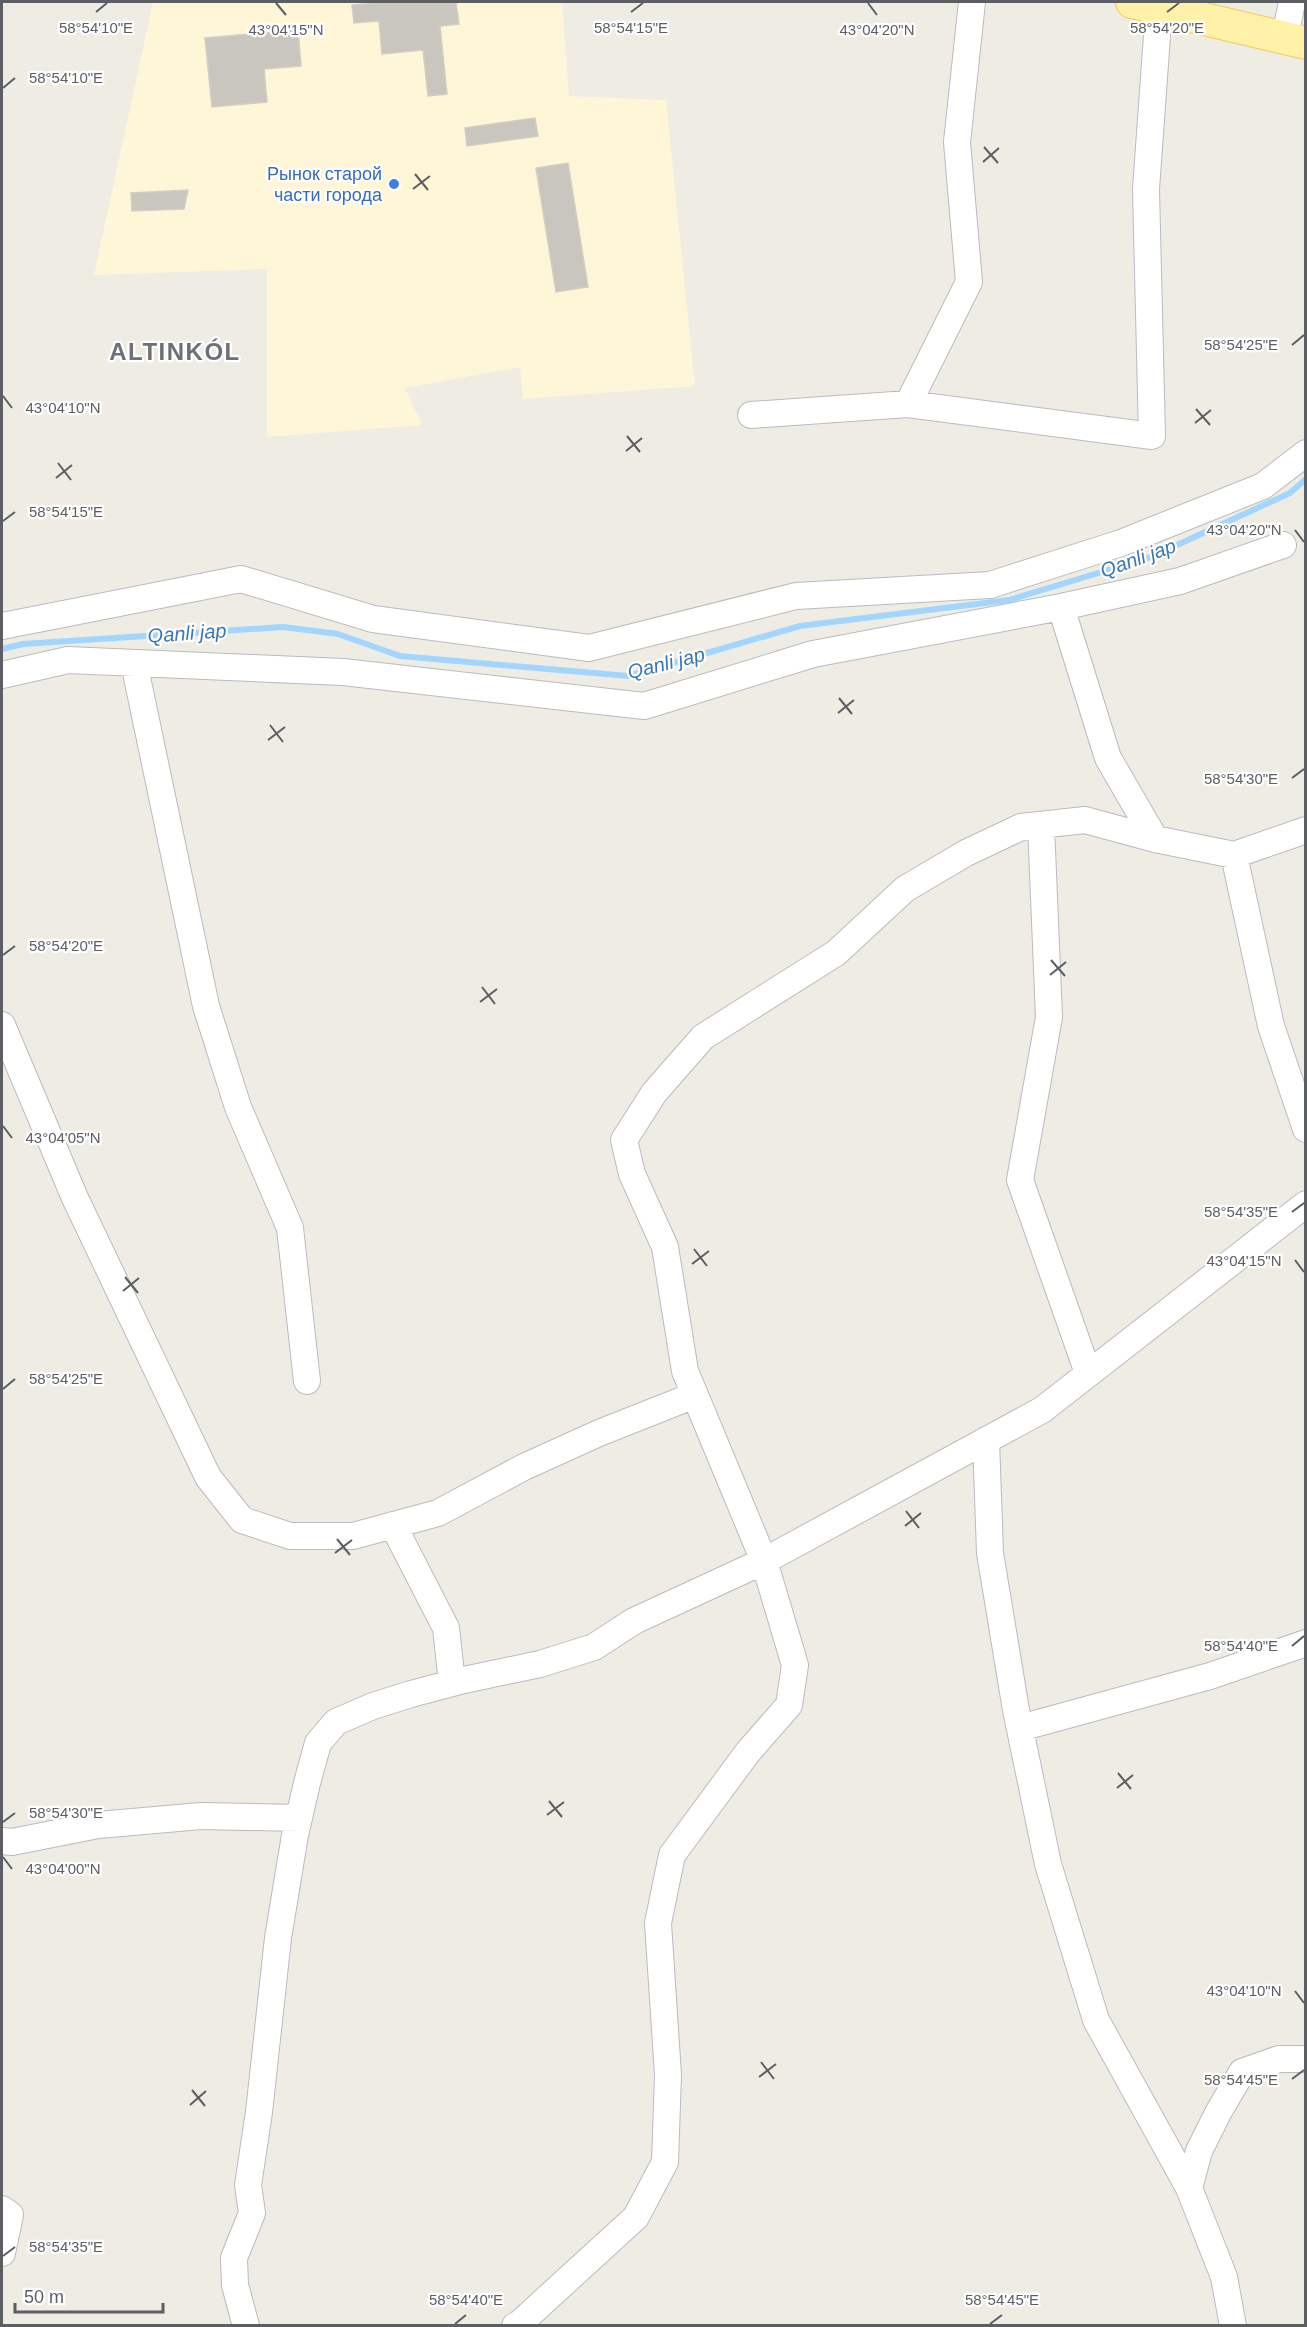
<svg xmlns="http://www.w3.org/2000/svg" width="1307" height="2327" viewBox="0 0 1307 2327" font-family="Arial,sans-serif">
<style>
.commercial{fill:#fff6d7}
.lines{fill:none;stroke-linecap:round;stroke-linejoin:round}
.stream{stroke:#a2d6ff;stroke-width:6}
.building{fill:#c9c6c0;stroke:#d3cec1;stroke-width:1.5}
.minor-casing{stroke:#b8bbc0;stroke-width:28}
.major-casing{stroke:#f7c954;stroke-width:34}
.minor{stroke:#fff;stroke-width:26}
.major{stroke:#fff1a7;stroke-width:32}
.ticks{fill:none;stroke:#5b5f64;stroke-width:2}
.shop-dot{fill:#3f7fe0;stroke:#fff;stroke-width:2}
.labels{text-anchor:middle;stroke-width:4.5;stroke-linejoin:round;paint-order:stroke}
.shop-label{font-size:18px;fill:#366cbe;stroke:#fff;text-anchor:end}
.water-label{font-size:20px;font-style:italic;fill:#3b77b6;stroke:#fff}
.district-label{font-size:24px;font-weight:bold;letter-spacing:1.5px;fill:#6c7176;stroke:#fff}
.ticks-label{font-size:15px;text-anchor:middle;fill:#5b5f64;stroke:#fff;stroke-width:4.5;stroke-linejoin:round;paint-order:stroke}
</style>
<rect width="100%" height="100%" fill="#efece3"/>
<path class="commercial" d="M 153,2 L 562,2 L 569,96 L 666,100 L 695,386 L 523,399 L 520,367 L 405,388 L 422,425 L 267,437 L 267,269 L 94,275 Z"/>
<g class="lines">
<path class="stream" d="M 2,649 L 23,644 L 283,627 L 338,634 L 400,656 L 628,676 L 800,626 L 1009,600 L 1151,557 L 1290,493 L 1306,479"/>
</g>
<path class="building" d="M 393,2 L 456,2 L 459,24 L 440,26 L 447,94 L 428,96 L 423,50 L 382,54 L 379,21 L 354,23 L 352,5 Z
M 298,30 L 301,66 L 264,69 L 267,102 L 212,107 L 205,38 Z
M 535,118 L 538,136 L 467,146 L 465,128 Z
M 568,163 L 588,287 L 556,292 L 536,168 Z
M 188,190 L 184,209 L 132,211 L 131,193 Z"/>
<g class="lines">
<g class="minor-casing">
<path id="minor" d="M 1285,37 L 1292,2
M 908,404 L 969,282 L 957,142 L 972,2
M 751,415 L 908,404 L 1152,436 L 1146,189 L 1159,8
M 1061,607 L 1108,758 L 1155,839
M 2,626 L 241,579 L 373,619 L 589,648 L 796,596 L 990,585 L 1121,543 L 1263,486 L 1306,453
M 134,663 L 206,1006 L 238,1107 L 290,1228 L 307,1381
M 2,675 L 68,660 L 343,672 L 644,706 L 813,654 L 1061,607 L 1180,581 L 1283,545
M 1041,825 L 1049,1017 L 1020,1180 L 1088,1373
M 1234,855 L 1271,1026 L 1306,1129
M 2,1025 L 75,1198 L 208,1477 L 242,1520 L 290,1536 L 353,1536 L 438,1513 L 524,1467 L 599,1433 L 695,1395
M 986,1440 L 990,1553 L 1016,1710 L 1048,1864 L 1096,2020 L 1189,2188 L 1224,2277 L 1233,2326
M 393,1525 L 446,1628 L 452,1683
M 1020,1728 L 1210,1676 L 1306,1643
M 2,1841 L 12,1842 L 98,1825 L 201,1816 L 299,1818
M 1189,2188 L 1199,2151 L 1219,2111 L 1242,2072 L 1279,2059 L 1306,2059
M 2,2209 L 10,2215 L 2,2253
M 246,2326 L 235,2285 L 234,2258 L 252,2213 L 248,2185 L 259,2112 L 278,1938 L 295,1835 L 307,1783 L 318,1743 L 336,1722 L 373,1706 L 411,1694 L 464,1680 L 540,1664 L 594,1647 L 634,1621 L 764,1561 L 1042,1410 L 1306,1204
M 515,2326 L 519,2324 L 636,2217 L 665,2162 L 668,2075 L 658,1923 L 672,1855 L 748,1752 L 789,1705 L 795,1665 L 764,1561 L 685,1371 L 665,1247 L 632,1174 L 624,1140 L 654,1093 L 703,1037 L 836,953 L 905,889 L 966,853 L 1021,827 L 1085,820 L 1155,839 L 1234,855 L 1306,830"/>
</g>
<g class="major-casing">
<path id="major" d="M 1132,2 L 1306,43"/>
</g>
<use href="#minor" class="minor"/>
<use href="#major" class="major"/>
</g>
<path class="ticks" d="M 276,3 L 286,15M 868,3 L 877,15M 96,12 L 107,3M 631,12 L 643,3M 1167,12 L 1179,3M 3,88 L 15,78M 984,147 L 998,163M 983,162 L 999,148M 415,174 L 428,190M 413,189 L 430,176M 1292,345 L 1304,335M 3,396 L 12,408M 1196,409 L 1210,425M 1195,423 L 1211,410M 627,436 L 640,452M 626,451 L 642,438M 58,463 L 71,480M 56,478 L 72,465M 3,521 L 15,512M 1295,530 L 1304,542M 839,698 L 852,714M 838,713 L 854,700M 270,725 L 283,742M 268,740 L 285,727M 1292,778 L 1304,769M 3,955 L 15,946M 1051,960 L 1065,976M 1050,975 L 1066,962M 482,987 L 495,1004M 480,1002 L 497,989M 3,1126 L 12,1138M 1292,1212 L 1304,1203M 694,1249 L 707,1266M 1295,1260 L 1304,1272M 692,1264 L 709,1251M 125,1277 L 138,1293M 123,1291 L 139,1278M 3,1389 L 15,1379M 906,1511 L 919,1528M 905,1526 L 921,1513M 337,1539 L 350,1555M 335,1553 L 352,1540M 1292,1646 L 1304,1636M 1118,1773 L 1131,1789M 1117,1788 L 1133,1775M 549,1801 L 562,1817M 547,1815 L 564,1802M 3,1822 L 15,1813M 3,1857 L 12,1869M 1295,1991 L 1304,2003M 761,2062 L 774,2079M 759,2077 L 776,2064M 1292,2079 L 1304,2070M 192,2090 L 205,2106M 190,2105 L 206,2091M 3,2256 L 15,2247M 455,2324 L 466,2315M 990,2324 L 1002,2315"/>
<circle class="shop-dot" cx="394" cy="184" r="6"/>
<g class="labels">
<g class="shop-label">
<text x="382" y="180">Рынок старой<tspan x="382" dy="21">части города</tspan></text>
</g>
<g class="water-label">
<text transform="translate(1138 558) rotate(-20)" y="7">Qanli jap</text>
<text transform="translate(187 633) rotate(-4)" y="7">Qanli jap</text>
<text transform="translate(666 663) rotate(-14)" y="7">Qanli jap</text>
</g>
<g class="district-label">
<text x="175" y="360">ALTINKÓL</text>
</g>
</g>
<g class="ticks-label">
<text x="631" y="33">58°54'15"E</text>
<text x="96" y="33">58°54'10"E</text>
<text x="1167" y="33">58°54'20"E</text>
<text x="286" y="35">43°04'15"N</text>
<text x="877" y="35">43°04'20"N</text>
<text x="66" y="83">58°54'10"E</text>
<text x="1241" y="350">58°54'25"E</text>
<text x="63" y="413">43°04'10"N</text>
<text x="66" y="517">58°54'15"E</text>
<text x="1244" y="535">43°04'20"N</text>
<text x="1241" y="784">58°54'30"E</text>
<text x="66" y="951">58°54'20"E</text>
<text x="63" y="1143">43°04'05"N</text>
<text x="1241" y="1217">58°54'35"E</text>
<text x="1244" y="1266">43°04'15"N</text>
<text x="66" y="1384">58°54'25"E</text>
<text x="1241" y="1651">58°54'40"E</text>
<text x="66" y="1818">58°54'30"E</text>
<text x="63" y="1874">43°04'00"N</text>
<text x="1244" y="1996">43°04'10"N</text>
<text x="1241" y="2085">58°54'45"E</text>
<text x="66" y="2252">58°54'35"E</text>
<text x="466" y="2305">58°54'40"E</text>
<text x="1002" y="2305">58°54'45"E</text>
</g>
<rect width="1307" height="2327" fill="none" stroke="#5b5f64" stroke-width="6"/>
<path d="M15 2303v9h148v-9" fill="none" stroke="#5b5f64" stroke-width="3"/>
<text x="24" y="2303" font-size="18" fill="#5b5f64" stroke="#ffffff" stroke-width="4.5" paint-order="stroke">50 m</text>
</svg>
